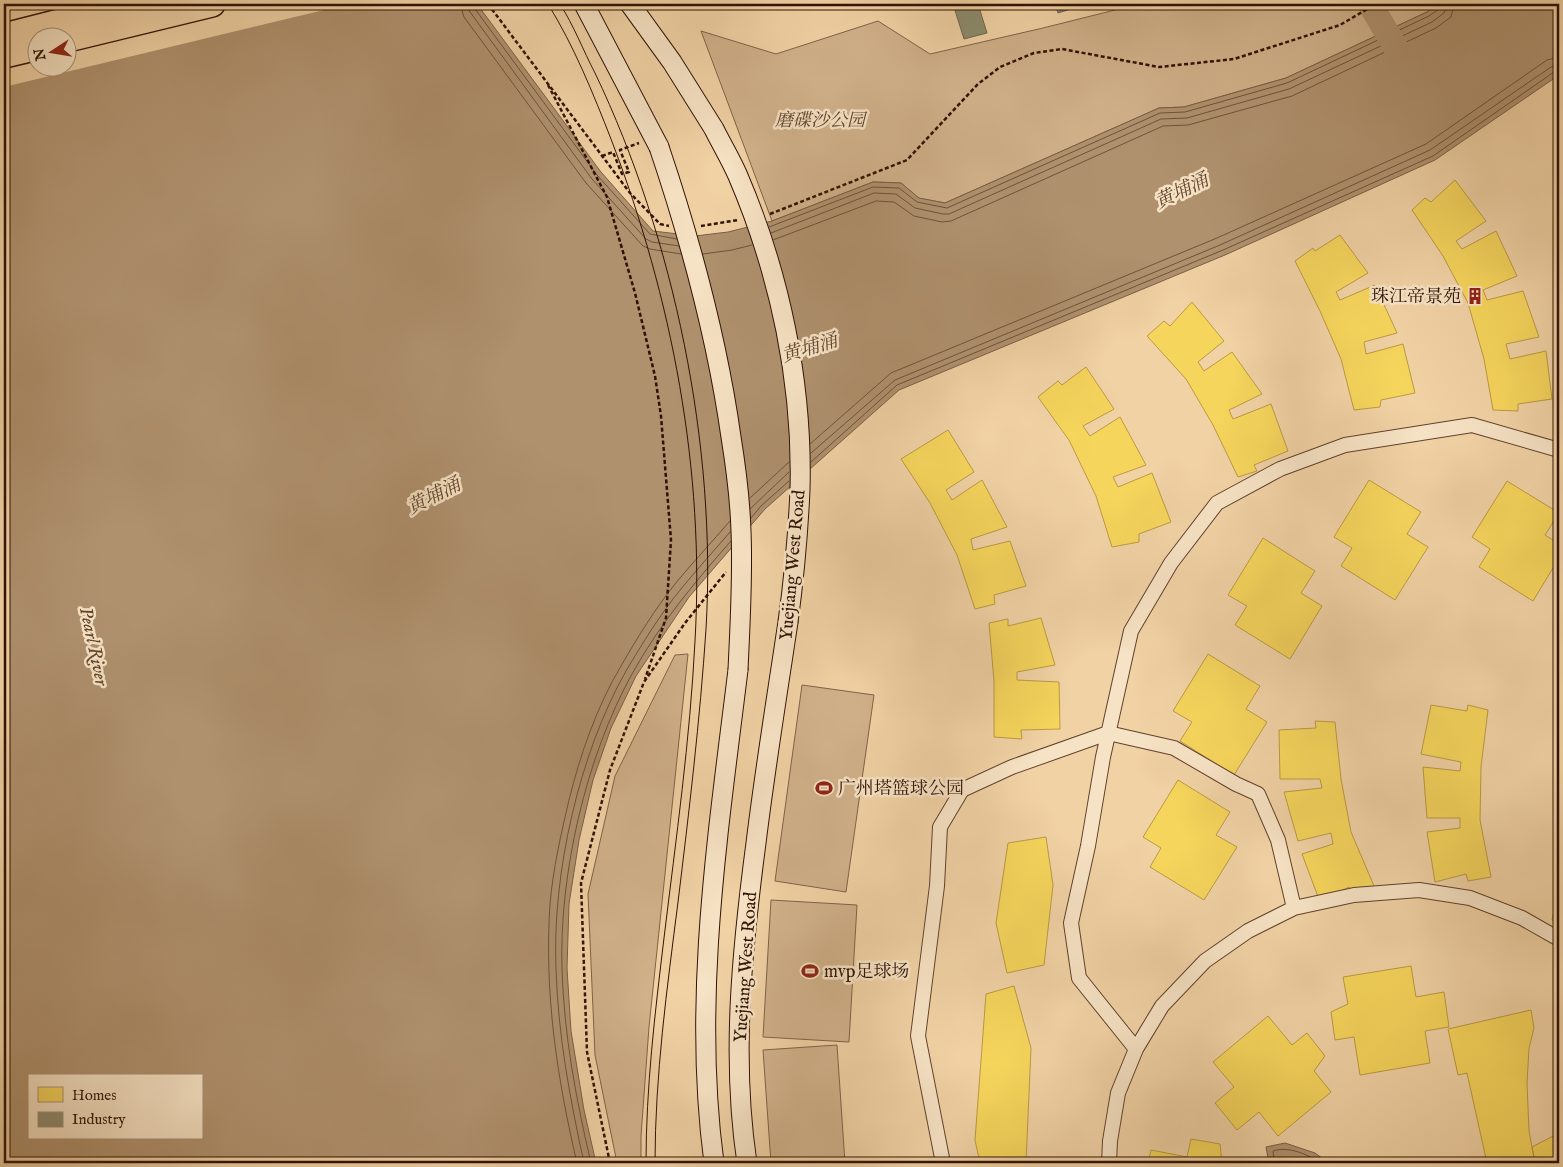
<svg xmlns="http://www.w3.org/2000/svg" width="1563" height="1167" viewBox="0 0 1563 1167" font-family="'IM FELL English','Noto Serif SC',serif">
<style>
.green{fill:#d0b18a;stroke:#806247}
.water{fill:#af916e;stroke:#7c5e44;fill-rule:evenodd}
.pier{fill:#f1d2a5;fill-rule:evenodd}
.homes{fill:#f6d55c;stroke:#ba9a42}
.industry{fill:#8c8c6e;stroke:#70674e}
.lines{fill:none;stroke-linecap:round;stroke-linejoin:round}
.shore{stroke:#6f5239;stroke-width:1}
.river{stroke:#af916e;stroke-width:25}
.street-casing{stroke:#60422c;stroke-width:16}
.secondary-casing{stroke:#2f1204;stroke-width:21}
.highway-casing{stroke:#2f1204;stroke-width:28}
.path{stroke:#2f1204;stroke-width:2.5;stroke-dasharray:4 2.5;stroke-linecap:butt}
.street{stroke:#f6e2c4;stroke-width:14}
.secondary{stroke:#f6e2c4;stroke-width:19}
.highway{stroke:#f1d2a5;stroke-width:25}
.tram{stroke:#2f1204;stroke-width:1}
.secondary-bridge-casing{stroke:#2f1204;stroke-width:21;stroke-linecap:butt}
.secondary-bridge{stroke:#f6e2c4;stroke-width:19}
.labels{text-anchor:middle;stroke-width:5;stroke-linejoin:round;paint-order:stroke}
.park-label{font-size:18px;font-style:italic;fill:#5f422c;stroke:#f6e2c4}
.poi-label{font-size:18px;fill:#2f1204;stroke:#f6e2c4;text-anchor:start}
.street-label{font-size:18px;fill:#2f1204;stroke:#f6e2c4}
.water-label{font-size:19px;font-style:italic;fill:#62452e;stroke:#f6e2c4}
</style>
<rect width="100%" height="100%" fill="#f1d2a5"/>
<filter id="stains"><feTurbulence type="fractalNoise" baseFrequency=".004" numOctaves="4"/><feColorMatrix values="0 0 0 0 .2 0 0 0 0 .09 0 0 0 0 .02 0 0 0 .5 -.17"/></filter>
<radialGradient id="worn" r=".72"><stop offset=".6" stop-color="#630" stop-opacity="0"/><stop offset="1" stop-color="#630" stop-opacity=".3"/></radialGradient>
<path class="green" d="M 1139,4 L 1438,4 L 1427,12 L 1286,78 L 1184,107 L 1159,108 L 945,203 L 918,198 L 901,183 L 873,182 L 772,221 L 701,31 L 776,54 L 878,21 L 930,54 L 1043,28 Z
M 688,654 L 649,1027 L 641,1136 L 641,1163 L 617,1163 L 595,1055 L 588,894 L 615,776 L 675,655 Z
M 802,685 L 874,695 L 846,892 L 775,881 Z
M 771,900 L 857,905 L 849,1042 L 763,1037 Z
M 837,1045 L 845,1163 L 771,1163 L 763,1050 Z"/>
<path class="water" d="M 4,4 L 477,4 L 601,172 L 653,231 L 695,236 L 728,232 L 772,221 L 873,182 L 901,183 L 919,198 L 945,203 L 1159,108 L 1184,107 L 1286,78 L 1427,12 L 1438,4 L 1559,4 L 1559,75 L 1435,160 L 1225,255 L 899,390 L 765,509 L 689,597 L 636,676 L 611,728 L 593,780 L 579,840 L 569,904 L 567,968 L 571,1031 L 584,1110 L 596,1163 L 4,1163 ZM 38,38 L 68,38 L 68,68 L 38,68 ZM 29,1076 L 201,1076 L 201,1138 L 29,1138 Z
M 1285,1143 L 1315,1153 L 1326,1161 L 1326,1163 L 1269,1163 L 1266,1147 Z"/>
<path class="pier" d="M 4,4 L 349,4 L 4,87 ZM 38,38 L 68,38 L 68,68 L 38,68 Z"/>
<path class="homes" d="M 1455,180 L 1486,221 L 1456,241 L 1462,249 L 1496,231 L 1517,276 L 1483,290 L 1487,300 L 1523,291 L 1539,337 L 1506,344 L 1510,359 L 1546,351 L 1552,399 L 1518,404 L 1518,411 L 1493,410 L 1484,359 L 1468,303 L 1443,256 L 1412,210 L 1425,198 L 1431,202 Z
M 1340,235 L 1368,273 L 1336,292 L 1340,300 L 1375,285 L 1397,333 L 1364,342 L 1366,354 L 1403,344 L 1415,393 L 1381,400 L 1380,407 L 1354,410 L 1341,359 L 1320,311 L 1295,261 L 1313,248 L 1315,251 Z
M 1192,302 L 1224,341 L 1198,362 L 1204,371 L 1232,352 L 1262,394 L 1229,410 L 1233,419 L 1271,404 L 1288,451 L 1254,465 L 1257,471 L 1238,477 L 1213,425 L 1186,379 L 1147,336 L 1164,321 L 1170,326 Z
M 1086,367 L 1114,409 L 1083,426 L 1090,436 L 1120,417 L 1146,465 L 1113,477 L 1118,487 L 1152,473 L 1171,522 L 1139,534 L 1139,542 L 1112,547 L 1096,496 L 1069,440 L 1038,397 L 1058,381 L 1062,385 Z
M 948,430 L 974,472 L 946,490 L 952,500 L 982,480 L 1007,527 L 971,539 L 973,550 L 1010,541 L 1026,586 L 994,595 L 995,604 L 975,609 L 957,555 L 930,503 L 901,459 Z
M 1369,480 L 1421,512 L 1407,534 L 1428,547 L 1395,600 L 1341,566 L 1352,548 L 1334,537 Z
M 1507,481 L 1559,513 L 1545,535 L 1559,544 L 1559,558 L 1533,601 L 1479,567 L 1490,549 L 1472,537 Z
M 1263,538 L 1315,571 L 1301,593 L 1322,606 L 1290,659 L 1235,625 L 1247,606 L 1228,595 Z
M 1041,618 L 1055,665 L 1017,672 L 1017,680 L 1059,682 L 1060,729 L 1021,730 L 1022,739 L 994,737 L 994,681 L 989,623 L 1008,619 L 1008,626 Z
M 1208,654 L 1260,686 L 1246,709 L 1267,722 L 1234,775 L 1180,741 L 1192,722 L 1173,711 Z
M 1431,705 L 1467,711 L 1468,705 L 1488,710 L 1481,767 L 1480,820 L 1491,877 L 1468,881 L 1466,874 L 1435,882 L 1427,832 L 1460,828 L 1460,818 L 1427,818 L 1423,767 L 1460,771 L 1461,762 L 1421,754 Z
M 1315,721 L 1335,722 L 1341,779 L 1351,832 L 1374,886 L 1353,894 L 1349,887 L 1320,902 L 1302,854 L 1333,844 L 1331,833 L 1298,841 L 1284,792 L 1322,788 L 1320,779 L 1280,779 L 1279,730 L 1316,728 Z
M 1178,780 L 1230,812 L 1216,835 L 1237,847 L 1204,900 L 1150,867 L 1161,848 L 1143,837 Z
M 1046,837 L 1053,885 L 1044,965 L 1007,973 L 996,923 L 1008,843 Z
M 1559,887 L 1559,923 L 1552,920 Z
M 1411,966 L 1416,997 L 1444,992 L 1449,1027 L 1425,1031 L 1430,1063 L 1360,1075 L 1354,1037 L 1335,1040 L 1331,1012 L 1348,1004 L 1343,977 Z
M 1014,986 L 1031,1048 L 1026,1163 L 980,1163 L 975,1140 L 986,994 Z
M 1531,1010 L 1534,1028 L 1529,1048 L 1527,1083 L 1529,1131 L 1535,1163 L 1487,1163 L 1467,1073 L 1458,1075 L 1448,1029 Z
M 1268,1016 L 1292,1045 L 1307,1033 L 1325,1056 L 1314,1071 L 1331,1092 L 1278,1136 L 1259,1112 L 1237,1130 L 1215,1103 L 1234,1087 L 1213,1062 Z
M 1559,1133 L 1559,1163 L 1535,1163 L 1532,1147 Z
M 1191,1139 L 1220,1144 L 1222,1163 L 1148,1163 L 1151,1150 L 1187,1157 Z"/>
<path class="industry" d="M 953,4 L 978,4 L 987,33 L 964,39 Z
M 1055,4 L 1087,4 L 1058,13 Z"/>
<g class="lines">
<path class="shore" d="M 460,4 L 464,17 L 586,183 L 643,246 L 650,249 L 681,254
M 467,4 L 470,12 L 592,179 L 646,239 L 652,242 L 679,246
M 474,4 L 475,9 L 597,175 L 650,234 L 677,239
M 769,227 L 873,187 L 899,188 L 917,202 L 947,208 L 1160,113 L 1185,112 L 1287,83 L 1429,16 L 1439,9 L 1441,4
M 771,233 L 874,193 L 896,194 L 915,208 L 943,214 L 949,214 L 1161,119 L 1187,118 L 1289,89 L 1432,22 L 1444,13 L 1447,4
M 773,240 L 876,201 L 894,202 L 914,216 L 942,222 L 951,221 L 1163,126 L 1188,125 L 1292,96 L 1436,28 L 1451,17 L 1454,4
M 703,254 L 732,250 L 752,245
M 810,444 L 891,373 L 1217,238 L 1426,144 L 1547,60 L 1559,57
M 811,453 L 895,380 L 1220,245 L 1430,150 L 1551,67 L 1559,65
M 811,462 L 897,385 L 1223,250 L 1433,156 L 1554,72 L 1559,71
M 750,498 L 789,462
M 750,509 L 789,472
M 751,518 L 761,506 L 789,481
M 577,1163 C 557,1078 544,992 550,904 C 553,869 561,834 569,800 C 580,755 597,706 621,666 C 637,638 655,609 675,584 C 693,562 712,542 730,521
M 584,1163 C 570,1099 558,1035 556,969 C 552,874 579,754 626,671 C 642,644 661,613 681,589 C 697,569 714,551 730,532
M 591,1163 C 576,1099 564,1035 562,969 C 559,874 586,757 632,674 C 659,625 694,583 731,541
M 1274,1163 L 1273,1151 C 1288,1146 1308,1154 1320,1163"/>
<path class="river" d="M 1370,4 L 1403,60"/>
<g class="street-casing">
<path id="street" d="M 1136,1049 L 1079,978 L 1071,923 L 1088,846 L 1103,757 L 1131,631 L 1171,563 L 1217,503 L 1280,469 L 1345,445 L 1472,425 L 1559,450
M 943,1163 L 918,1036 L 937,886 L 940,827 L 962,790 L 1012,767 L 1108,733 L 1174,748 L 1236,784 L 1258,794 L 1278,840 L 1294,908
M 1109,1163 L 1110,1141 L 1118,1093 L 1136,1049 L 1162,1006 L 1205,961 L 1248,931 L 1294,908 L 1354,895 L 1419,890 L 1470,898 L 1522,918 L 1559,939"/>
</g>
<g class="secondary-casing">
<path id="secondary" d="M 584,4 L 659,147
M 630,4 L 672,62 L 714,129
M 714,1163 C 692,999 718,834 738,670
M 747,1163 C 731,1057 742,949 756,843 C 765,769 777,696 788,622"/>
</g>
<g class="highway-casing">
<path id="highway" d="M 4,36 L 130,4
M 68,39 L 212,4
M 4,55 L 38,47"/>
</g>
<path class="path" d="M 488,4 L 630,193 L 660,224 L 669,226
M 548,85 L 607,197 L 635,293 L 655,376 L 661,416 L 671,540 L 666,618 L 645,679
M 602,156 L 613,152 L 622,174 L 629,172 L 620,150 L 639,143
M 770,214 L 907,160 L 978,84 L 1000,67 L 1034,53 L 1062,49 L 1159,67 L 1234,59 L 1340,25 L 1376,4
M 701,226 L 738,220
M 610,1163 L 587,1052 L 581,883 L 610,770 L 644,682 L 685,623 L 726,572"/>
<use href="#street" class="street"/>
<use href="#secondary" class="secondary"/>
<use href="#highway" class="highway"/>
<path class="tram" d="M 548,4 C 574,46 593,93 611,139 C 672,298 705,470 695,641 C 690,740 676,839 664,938 C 655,1013 646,1087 646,1163
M 560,4 C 574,26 583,50 595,73 C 674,238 717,446 706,629 C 700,720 689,812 678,902 C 667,989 655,1075 655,1163"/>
<g class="secondary-bridge-casing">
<path id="secondary-bridge" d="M 714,129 C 722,145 731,160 738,176 C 780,274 803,384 800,490 C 798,535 794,578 788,622
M 659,147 C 691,242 717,338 731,437 C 736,468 740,499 741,531 C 743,577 740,624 738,670"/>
</g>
<use href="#secondary-bridge" class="secondary-bridge"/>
</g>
<defs>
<g id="building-bare" transform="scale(1.35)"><path d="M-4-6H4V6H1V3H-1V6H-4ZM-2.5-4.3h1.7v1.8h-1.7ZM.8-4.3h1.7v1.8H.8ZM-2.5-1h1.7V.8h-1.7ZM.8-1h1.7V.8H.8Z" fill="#8f2418" stroke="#f6e2c4" stroke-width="2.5" paint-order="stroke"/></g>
<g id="stadium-bare" transform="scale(1.35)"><path d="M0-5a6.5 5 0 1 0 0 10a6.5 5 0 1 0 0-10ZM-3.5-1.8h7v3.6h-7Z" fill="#8f2418" stroke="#f6e2c4" stroke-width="2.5" paint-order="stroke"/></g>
</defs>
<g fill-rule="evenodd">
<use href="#building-bare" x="1475" y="296"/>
<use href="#stadium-bare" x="824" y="788"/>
<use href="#stadium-bare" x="810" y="971"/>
</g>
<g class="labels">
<g class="park-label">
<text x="820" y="126">磨碟沙公园</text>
</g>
<g class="poi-label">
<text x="1461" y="302" text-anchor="end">珠江帝景苑</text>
<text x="838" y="794">广州塔篮球公园</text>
<text x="824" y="977">mvp足球场</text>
</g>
<g class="street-label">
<text transform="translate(792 565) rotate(-85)" y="6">Yuejiang West Road</text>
<text transform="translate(745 967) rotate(-86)" y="6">Yuejiang West Road</text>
</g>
<g class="water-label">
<text transform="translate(1181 190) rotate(-26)" y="7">黄埔涌</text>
<text transform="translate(809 347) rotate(-17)" y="7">黄埔涌</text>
<text transform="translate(433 495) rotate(-27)" y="7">黄埔涌</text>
<text transform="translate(95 646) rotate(78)" y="7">Pearl River</text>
</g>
</g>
<rect width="1563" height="1167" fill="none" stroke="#f1d2a5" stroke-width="20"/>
<rect x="5" y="5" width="1553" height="1157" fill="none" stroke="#2f1204" stroke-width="2.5"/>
<rect x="10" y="10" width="1543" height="1147" fill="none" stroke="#2f1204"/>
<rect x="28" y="1074" width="175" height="65" fill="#f6e2c4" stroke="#a68f77"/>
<rect x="38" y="1087" width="25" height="15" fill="#f6d55c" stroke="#a68f77"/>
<text x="72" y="1100" font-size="15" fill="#2f1204">Homes</text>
<rect x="38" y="1112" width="25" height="15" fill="#8c8c6e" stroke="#a68f77"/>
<text x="72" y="1124" font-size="15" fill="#2f1204">Industry</text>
<g transform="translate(52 52) rotate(258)"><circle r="24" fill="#f6e2c4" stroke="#a68f77"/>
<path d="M0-4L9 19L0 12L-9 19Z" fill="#8f2418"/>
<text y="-8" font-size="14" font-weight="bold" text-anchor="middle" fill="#2f1204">N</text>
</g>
<rect width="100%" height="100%" filter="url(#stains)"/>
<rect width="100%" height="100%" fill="url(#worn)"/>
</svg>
